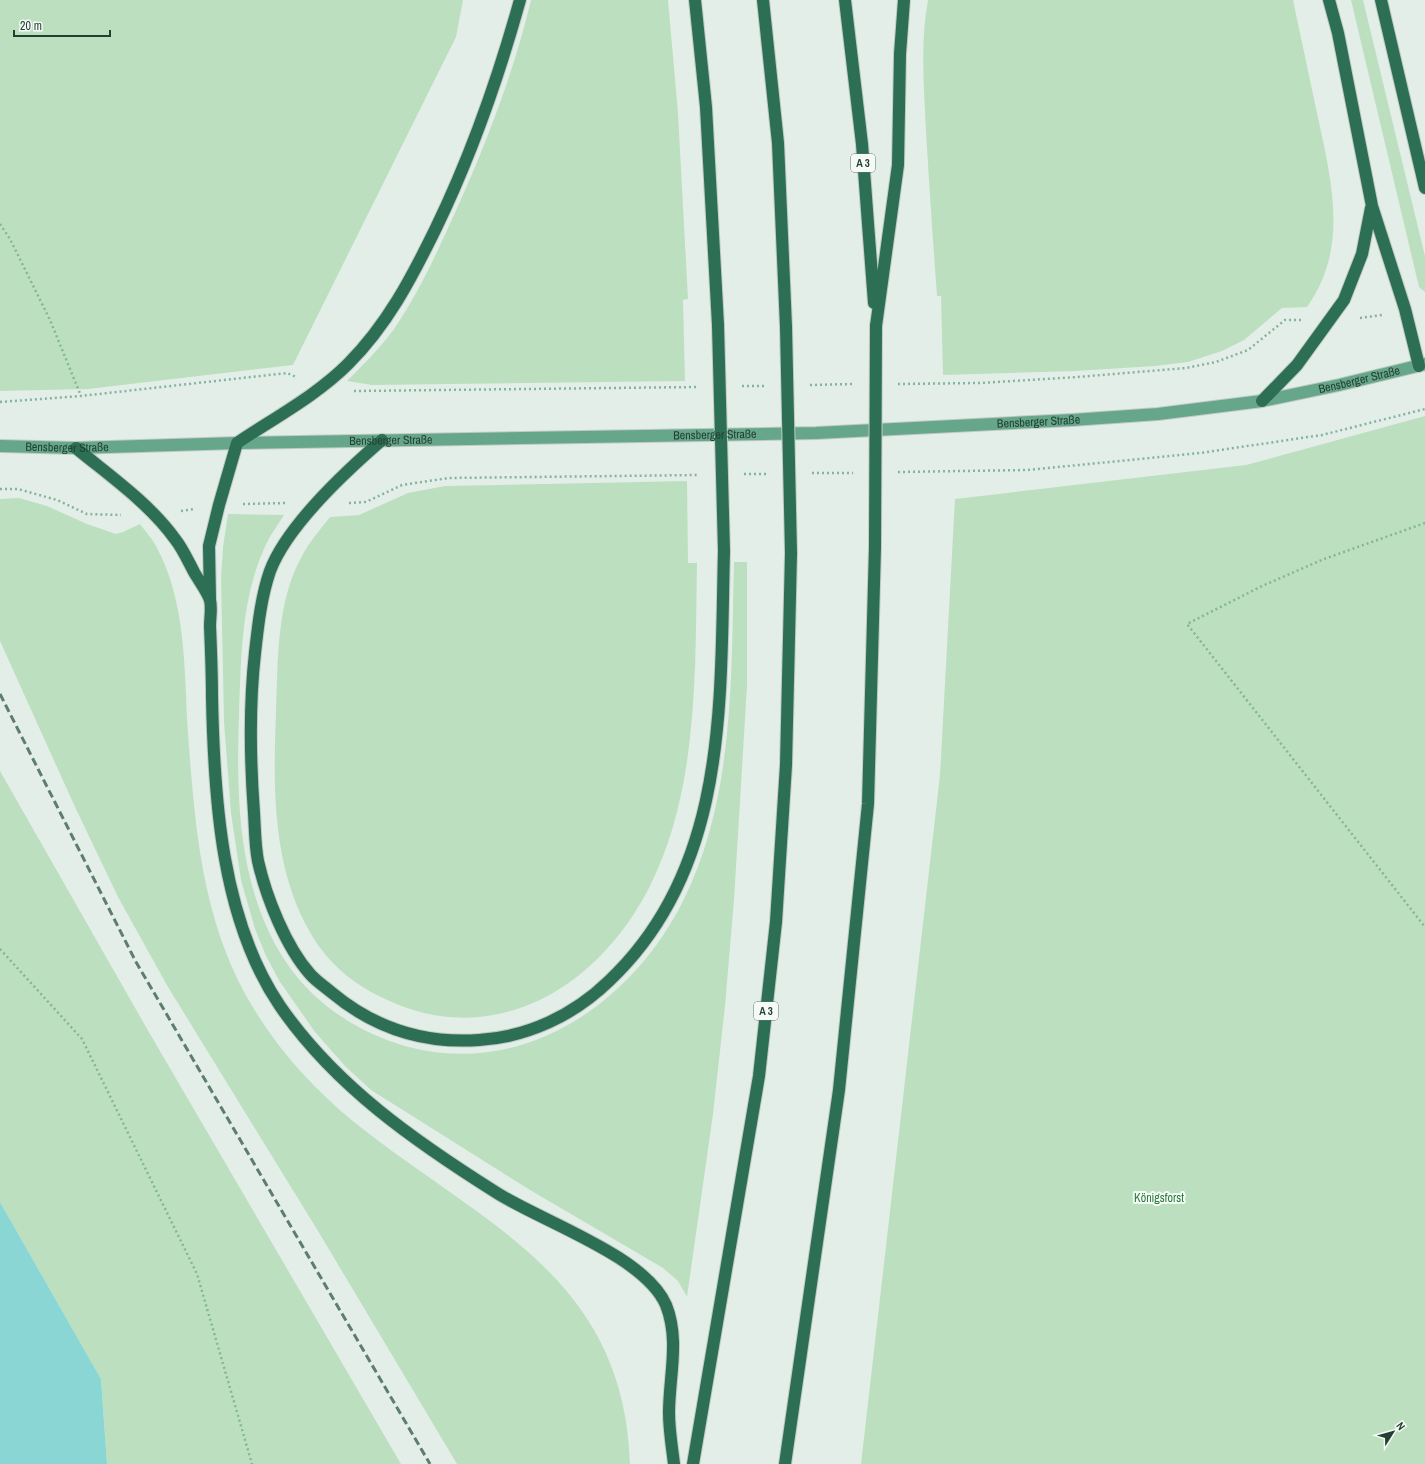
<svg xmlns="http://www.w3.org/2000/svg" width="1425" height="1464" viewBox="0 0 1425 1464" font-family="'Archivo Narrow',sans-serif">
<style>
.green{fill:#bce0bf}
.water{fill:#8ad6d4}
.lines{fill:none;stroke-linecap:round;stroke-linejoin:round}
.major-casing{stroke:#c1cac6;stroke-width:14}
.highway-casing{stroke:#c1cac6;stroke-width:14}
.path{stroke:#83b49c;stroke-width:2.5;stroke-dasharray:2 3;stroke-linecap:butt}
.major{stroke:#66a68a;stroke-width:12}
.highway{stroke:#2c6f55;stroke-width:12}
.rail{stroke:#5d7d6e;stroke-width:3;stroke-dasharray:8 4;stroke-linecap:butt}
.highway-bridge-casing{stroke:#c1cac6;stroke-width:14;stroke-linecap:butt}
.highway-bridge{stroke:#2c6f55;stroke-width:12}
.labels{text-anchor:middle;stroke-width:4;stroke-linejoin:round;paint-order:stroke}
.shield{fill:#f5faf7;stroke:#61786e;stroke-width:1}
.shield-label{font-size:11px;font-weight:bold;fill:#224133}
.street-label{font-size:12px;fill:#224133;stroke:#f5faf7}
.park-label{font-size:12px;fill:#2a7b3b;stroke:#f5faf7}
</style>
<rect width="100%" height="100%" fill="#e4eee8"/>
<path class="green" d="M 0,0 L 463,0 L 456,37 L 293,365 L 88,389 L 0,391 Z
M 531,0 L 668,0 L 678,113 L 688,299 L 683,300 L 685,381 L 372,385 L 347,381 C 363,365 380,348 394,329 C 420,291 439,248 458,206 C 488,139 514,71 531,0 Z
M 928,0 L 1293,0 C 1301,38 1309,75 1317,113 C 1331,179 1350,247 1307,307 L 1282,308 L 1244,340 L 1222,351 L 1188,362 L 1155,366 L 1076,371 L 943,375 L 941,296 L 937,296 C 933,241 929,186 926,131 C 924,88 920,43 928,0 Z
M 1351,0 L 1363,0 L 1425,256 L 1425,292 L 1419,287 Z
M 1425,416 L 1425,1464 L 861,1464 L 940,775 L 955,499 L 1246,465 Z
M 687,481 L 688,563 L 697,563 C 695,672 699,791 648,890 C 595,991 490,1052 381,997 C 353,984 327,962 311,934 C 272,868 273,788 276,713 C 278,662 276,602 302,556 C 309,542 320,530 330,517 L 359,515 L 408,493 L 445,486 Z
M 19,498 L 47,506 L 87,524 L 116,534 L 123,532 L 140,524 C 145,531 152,538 156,546 C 187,603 184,671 188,733 C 195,828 202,925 254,1009 C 280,1052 315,1090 354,1122 C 481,1224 624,1275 630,1464 L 457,1464 L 318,1231 L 168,987 L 118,897 L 75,807 L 0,641 L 0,499 Z
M 228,514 L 284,515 C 277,526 269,537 264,549 C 241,600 241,660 239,716 C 236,799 238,890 286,962 C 310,998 347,1025 387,1040 C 510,1086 628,1011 683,901 C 735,797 731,676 734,562 L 747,562 L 747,686 L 734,900 L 725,1006 L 713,1114 L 687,1297 L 678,1281 L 663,1268 L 530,1190 L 371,1090 L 345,1066 L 315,1032 L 280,982 L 266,956 L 255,929 L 241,880 L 231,813 L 224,722 L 221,578 L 223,547 Z
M 0,771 L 150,1034 L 401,1464 L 107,1464 L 101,1379 L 0,1202 Z"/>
<path class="water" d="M 0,1202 L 101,1379 L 107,1464 L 0,1464 Z"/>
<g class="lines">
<g class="major-casing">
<g id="major">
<path id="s1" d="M 0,446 L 76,448 L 237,443 L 816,433 L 1072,420 L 1158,414 L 1262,401 L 1339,385 L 1425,364"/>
</g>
</g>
<g class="highway-casing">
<path id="highway" d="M 695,0 L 706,107 L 718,325
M 763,0 L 778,143 L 786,327
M 845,0 L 862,144 L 874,303
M 1329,0 L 1338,33 L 1372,206 L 1405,309 L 1419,366
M 1381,0 L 1425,188
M 876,326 L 898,165 L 900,54 L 904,0
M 1262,401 L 1297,365 L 1344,300 L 1362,254 L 1371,208
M 382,440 C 345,472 287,526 270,571 C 261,597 258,626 255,653 C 249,706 250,759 254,813 C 255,829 255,846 258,861 C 266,897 286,947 310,974 C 316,981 324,986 331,992 C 374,1028 424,1044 479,1040 C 528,1037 574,1015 609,981 C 729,868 720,702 724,551
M 76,448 C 110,476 149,503 175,539 C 183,549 188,561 194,572 C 199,581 207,591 210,600 C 212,608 210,618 210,626 C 211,650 212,673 212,697 C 214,798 221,919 280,1006 C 335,1086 416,1142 497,1193 C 543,1222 645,1256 666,1305 C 680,1340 669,1377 669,1413 C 669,1430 672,1447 674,1464
M 210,599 L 209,546 L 219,505 L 237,443 C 274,418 316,396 348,364 C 387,325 411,279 435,230 C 471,156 498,79 520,0
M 693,1464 L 759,1076 L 776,922 L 786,765 L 791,553
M 785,1464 L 839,1090 L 868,804 L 875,547"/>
</g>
<path class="path" d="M 0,224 L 10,239 L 50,320 L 81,396
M 1360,318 L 1382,315
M 898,384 L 980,383 L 1078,377 L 1186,368 L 1216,362 L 1248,350 L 1285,320 L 1301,320
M 810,385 L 853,384
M 742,386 L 765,386
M 354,391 L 697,387
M 0,402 L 81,396 L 287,373 L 296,377
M 898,472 L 1028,470 L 1200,453 L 1322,435 L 1425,409
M 812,473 L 853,473
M 744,474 L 767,474
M 0,489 L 18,489 L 57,500 L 87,514 L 121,515
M 349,503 L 366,502 L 402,485 L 449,478 L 699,475
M 243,504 L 286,503
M 181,511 L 194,509
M 1425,523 L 1324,559 L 1260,587 L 1187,624 L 1425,927
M 0,949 L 82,1039 L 197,1274 L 252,1464"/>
<use href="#major" class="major"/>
<use href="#highway" class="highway"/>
<path class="rail" d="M 0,694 L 136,962 L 430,1464"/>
<g class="highway-bridge-casing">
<path id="highway-bridge" d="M 718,325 L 724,551
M 786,327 L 791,553
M 875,547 L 876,326"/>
</g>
<use href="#highway-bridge" class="highway-bridge"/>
</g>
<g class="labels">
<g class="shield">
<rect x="851" y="154" width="24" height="18" rx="3"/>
<rect x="754" y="1002" width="24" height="18" rx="3"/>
</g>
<g class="shield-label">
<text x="863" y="167">A 3</text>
<text x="766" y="1015">A 3</text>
</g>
<g class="street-label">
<text dy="4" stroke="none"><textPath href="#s1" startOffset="1363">Bensberger Straße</textPath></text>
<text dy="4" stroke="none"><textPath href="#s1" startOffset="1039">Bensberger Straße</textPath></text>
<text dy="4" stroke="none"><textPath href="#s1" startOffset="715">Bensberger Straße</textPath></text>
<text dy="4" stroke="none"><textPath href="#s1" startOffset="391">Bensberger Straße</textPath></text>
<text dy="4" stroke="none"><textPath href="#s1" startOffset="67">Bensberger Straße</textPath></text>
</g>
<g class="park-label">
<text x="1159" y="1202">Königsforst</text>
</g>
</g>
<g transform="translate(1393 1432) rotate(53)" stroke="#f5faf7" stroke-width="3" paint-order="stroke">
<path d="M0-3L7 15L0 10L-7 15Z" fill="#224133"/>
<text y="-6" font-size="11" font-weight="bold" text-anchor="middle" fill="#224133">N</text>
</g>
<path d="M14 30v6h96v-6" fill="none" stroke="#224133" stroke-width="2"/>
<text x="20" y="30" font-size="12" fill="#224133" stroke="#f5faf7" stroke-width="3" paint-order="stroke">20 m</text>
</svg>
